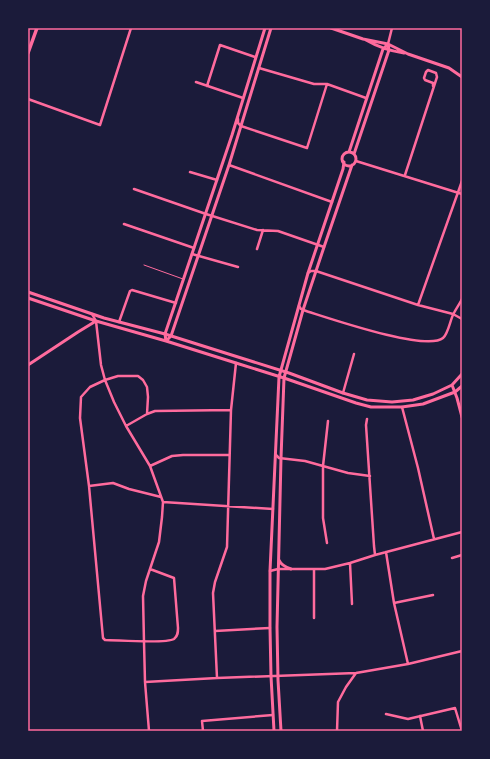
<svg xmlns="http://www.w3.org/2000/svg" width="490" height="759" viewBox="0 0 490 759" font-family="Helvetica,sans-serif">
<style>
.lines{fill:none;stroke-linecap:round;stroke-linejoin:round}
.service{stroke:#ff6b9d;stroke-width:1}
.minor{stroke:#ff6b9d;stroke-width:2.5}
.tertiary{stroke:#ff6b9d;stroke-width:3}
.secondary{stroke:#ff6b9d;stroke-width:3.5}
.neatline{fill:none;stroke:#ff6b9d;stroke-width:1.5}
</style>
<rect width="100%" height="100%" fill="#1b1b3a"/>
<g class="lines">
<path class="service" d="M 144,265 L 183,279"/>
<path class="minor" d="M 388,44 L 392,28
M 259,68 L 314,84 L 327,84 L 366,98
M 196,82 L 243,98
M 207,86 L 220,45 L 255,57
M 28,99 L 100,125 L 131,28
M 238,119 L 238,123 L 241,126 L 307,148 L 327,84
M 356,161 L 462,194
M 229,165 L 332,202
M 190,172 L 217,180
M 405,175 L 437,77 L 436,73 L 428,70 L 426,72 L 424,78 L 425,80 L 433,83 L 433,86
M 134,189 L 206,214 L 257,230 L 278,231 L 324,247
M 124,224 L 194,248
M 257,249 L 263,230
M 192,254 L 238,267
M 308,273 L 311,271 L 316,271 L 418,305 L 453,314 L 462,319
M 418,305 L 462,181
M 299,306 L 301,309 L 303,310 C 326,317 426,352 443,338 C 448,334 450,321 453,315 C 455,310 459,305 462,299
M 92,314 L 96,321 L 101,365 L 105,380 L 114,402 L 126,426 L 150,466 L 163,502 L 162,517 L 159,542 L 146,581 L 143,596 L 144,642 L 145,682 L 149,731
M 119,322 L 130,291 L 132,290 L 176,303
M 343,393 L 354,354
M 402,407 L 418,468 L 434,539
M 147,414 L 155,411 L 231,410
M 367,419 L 366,425 L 374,546 L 375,555
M 126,426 L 147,414 L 148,397 L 147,387 L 143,380 L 138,376 L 118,376 L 105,380 L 90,387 L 81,397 L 80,418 L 89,486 L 103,638 L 105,640 C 117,640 166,644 174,639 C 178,636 178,632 178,628 L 174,578 L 150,569
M 276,455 L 279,458 L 305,461 L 348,473 L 370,476
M 150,466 L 172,456 L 183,455 L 229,455
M 89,486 L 113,483 L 129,489 L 161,497
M 163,502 L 273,509
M 327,543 L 323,518 L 323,466 L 328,421
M 386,552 L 394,603 L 408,664
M 452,558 L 462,555
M 350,563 L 352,604
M 314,569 L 314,618
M 270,571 L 278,569 L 325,569 L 350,563 L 375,555 L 462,532
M 394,603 L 433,595
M 215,631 L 270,628
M 217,678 L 213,593 L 215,582 L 227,547 L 231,410 L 236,363
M 145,682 L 217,678 L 356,673 L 408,664 L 462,651
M 386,714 L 408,719 L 455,708 L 462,731
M 420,716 L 423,731
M 203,731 L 202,721 L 273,715
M 337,731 L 338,702 L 346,687 L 356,673"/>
<path class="tertiary" d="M 331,28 L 363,39 L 388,44 L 408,54 L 449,68 L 462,77
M 366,40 C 378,47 390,51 404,53
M 349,152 L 383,49 L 388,44
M342 159a7 7 0 1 1 14 0a7 7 0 1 1-14 0Z
M 354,154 L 389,50 L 388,44
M 28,292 L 104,318 L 165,334 L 238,357 L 289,373 L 343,393 L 367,400 L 392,402 L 413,400 L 433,394 L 452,385 L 462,374
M 28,298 L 96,321 L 166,341 L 236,363 L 284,378 L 356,403 L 371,407 L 402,407 L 423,404 L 455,392 L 462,386
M 166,341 L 171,336 L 229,165 L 271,28
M 166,341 L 165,334 L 232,135 L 265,28
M 28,365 L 78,332 L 96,321
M 452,385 L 457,398 L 462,417
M 279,560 C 281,565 285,567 291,569
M 274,731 L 271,676 L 270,628 L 270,571 L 279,377 L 308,273 L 343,169 L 344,162
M 281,731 L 278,680 L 277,627 L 281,458 L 284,378 L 303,310 L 324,247 L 352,165"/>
<path class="secondary" d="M 28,53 L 37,28"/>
</g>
<rect width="490" height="759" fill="none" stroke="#1b1b3a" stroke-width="58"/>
<rect x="29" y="29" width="432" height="701" class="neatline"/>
</svg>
